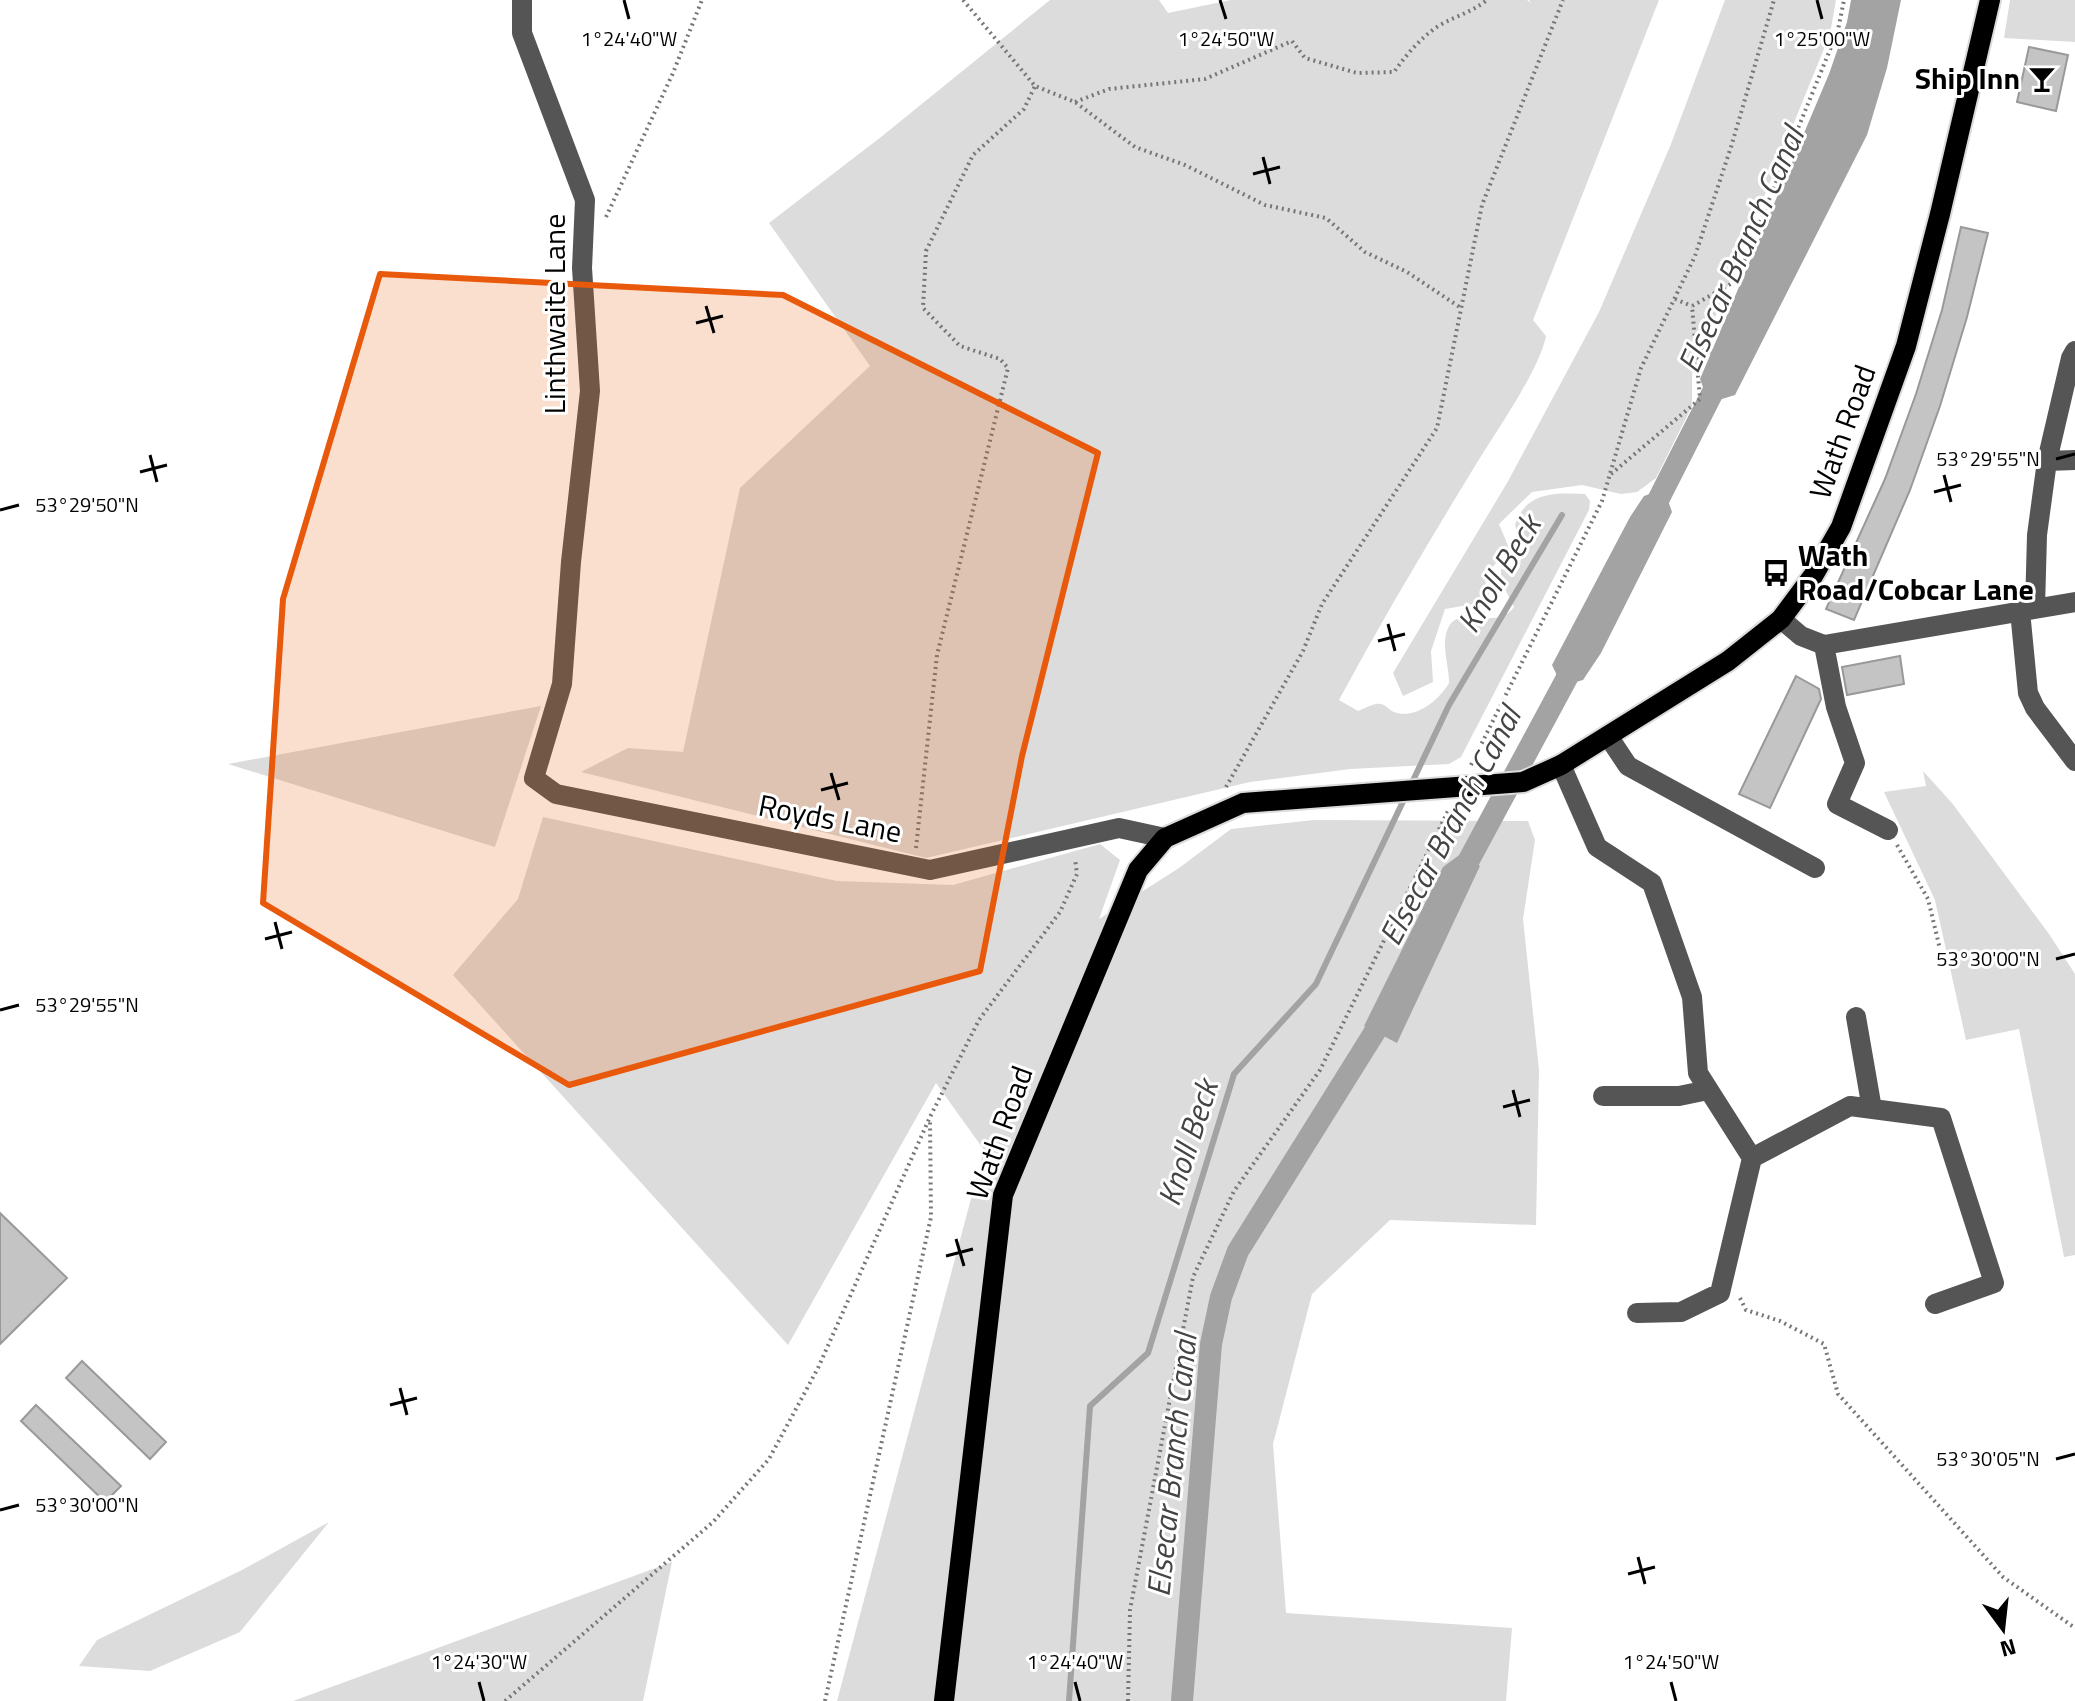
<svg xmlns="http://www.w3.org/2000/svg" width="2075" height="1701" viewBox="0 0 2075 1701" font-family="'Titillium Web',sans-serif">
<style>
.green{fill:#dcdcdc}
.water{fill:#a3a3a3}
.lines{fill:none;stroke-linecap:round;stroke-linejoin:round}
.stream{stroke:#a3a3a3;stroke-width:6}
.canal{stroke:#a3a3a3;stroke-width:22}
.building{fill:#c4c4c4;stroke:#999;stroke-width:2}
.major-casing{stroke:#dbdbdb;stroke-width:24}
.path{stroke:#777;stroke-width:4;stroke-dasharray:2 4;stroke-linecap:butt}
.minor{stroke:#555;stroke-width:20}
.major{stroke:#000;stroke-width:20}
.marked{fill:#e8590c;fill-opacity:0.2;stroke:#e8590c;stroke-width:6;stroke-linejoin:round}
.ticks{fill:none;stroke:#000;stroke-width:3}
.labels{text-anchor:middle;stroke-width:6;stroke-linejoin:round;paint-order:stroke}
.poi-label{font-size:30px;font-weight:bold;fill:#000;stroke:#fff;text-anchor:end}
.street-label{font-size:30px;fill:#000;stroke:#fff}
.water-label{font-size:32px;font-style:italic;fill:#444;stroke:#fff}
.ticks-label{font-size:20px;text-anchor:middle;fill:#000;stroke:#fff;stroke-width:6;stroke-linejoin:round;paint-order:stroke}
</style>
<rect width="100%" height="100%" fill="#fff"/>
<path class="green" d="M 1050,0 L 1159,0 L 1168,13 L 1231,0 L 1527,0 L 1531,3 L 1529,0 L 1659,0 L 1533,320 L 1546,336 C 1539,371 1495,433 1475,466 C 1428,543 1382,620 1339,700 L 1358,711 C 1363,709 1370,705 1376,704 C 1385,702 1387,709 1394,712 C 1416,720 1439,700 1449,683 C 1449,670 1445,657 1445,644 C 1447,593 1493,636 1514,607 L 1501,581 L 1501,569 L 1516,564 L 1528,553 L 1522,547 L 1515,525 C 1526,491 1556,493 1585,494 L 1590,501 L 1589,510 L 1461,757 L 1449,764 L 1350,769 L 1250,782 L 926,858 L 581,772 L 628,748 L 683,752 L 740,488 L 870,366 L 769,223 L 881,137 Z
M 1725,0 L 1836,0 L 1830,34 L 1692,374 L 1692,406 L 1656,478 L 1637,492 L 1621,494 L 1582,485 L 1532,492 L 1499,524 L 1509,548 L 1484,577 L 1491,601 L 1445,609 L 1431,651 L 1433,682 L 1403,696 L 1393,673 L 1507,483 L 1599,312 L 1671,144 Z
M 2010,0 L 2075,0 L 2075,42 L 2004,38 Z
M 541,706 L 495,847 L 228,764 Z
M 1923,771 L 1952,803 L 2049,934 L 2075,974 L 2075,1255 L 2064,1257 L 2019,1029 L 1966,1040 L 1935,900 L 1884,792 L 1926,786 Z
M 543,817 L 837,881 L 953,885 L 1100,844 L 1120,860 L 1099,919 L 1179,868 L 1231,829 L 1314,820 L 1528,821 L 1535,840 L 1523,919 L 1539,1070 L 1536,1225 L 1390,1220 L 1312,1294 L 1273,1444 L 1286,1613 L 1512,1628 L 1506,1701 L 837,1701 L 984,1150 L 936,1083 L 788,1345 L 453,975 L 518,899 Z
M 329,1522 L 240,1632 L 150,1671 L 79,1666 L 97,1640 L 242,1570 Z
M 672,1562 L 643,1701 L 293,1701 Z"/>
<path class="water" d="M 1851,0 L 1901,0 L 1887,68 L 1867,135 L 1735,395 L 1709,403 L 1700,379 L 1829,74 L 1847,22 Z
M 1664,489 L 1672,512 L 1601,653 L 1583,680 L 1562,686 L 1552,665 L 1630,517 L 1644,496 Z
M 1462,853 L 1480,866 L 1397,1043 L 1364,1026 L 1443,867 Z"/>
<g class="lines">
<path class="stream" d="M 1698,345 L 1712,352
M 1069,1701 L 1090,1406 L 1148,1353 L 1234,1074 L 1316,984 L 1449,705 L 1562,515"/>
<path class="canal" d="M 1650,516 L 1721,376
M 1456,884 L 1576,661
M 1182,1701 L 1211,1344 L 1221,1297 L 1238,1251 L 1391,1006"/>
</g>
<path class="building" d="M 2029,47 L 2068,55 L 2056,111 L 2017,102 Z
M 1961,227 L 1988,233 L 1967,317 L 1940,406 L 1910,490 L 1854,620 L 1826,609 L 1885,479 L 1916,394 L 1942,310 Z
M 1900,656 L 1904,684 L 1847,695 L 1842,667 Z
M 1796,676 L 1819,689 L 1821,699 L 1770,808 L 1739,794 Z
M 0,1213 L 67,1278 L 0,1344 Z
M 82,1361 L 166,1442 L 150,1459 L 66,1378 Z
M 36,1405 L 121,1486 L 105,1502 L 21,1421 Z"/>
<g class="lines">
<g class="major-casing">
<path id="major" d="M 944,1701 L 1003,1195 L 1138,870 L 1165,838 L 1243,803 L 1523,782 L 1561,765 L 1728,661 L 1781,619 L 1813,576 L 1841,527 L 1906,346 L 1940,214 L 1990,0"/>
</g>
<path class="path" d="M 963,0 L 1035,86 L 1075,102 L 1135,147 L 1185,165 L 1265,205 L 1326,218 L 1365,252 L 1407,272 L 1461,308
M 1075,102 L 1109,89 L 1205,79 L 1292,41 L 1305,58 L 1357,73 L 1394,72 C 1407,54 1421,37 1440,25 C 1456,16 1472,12 1487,0
M 606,217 L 673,73 L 702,0
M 1675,299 L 1692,306
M 1611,474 L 1700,399 L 1692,306 L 1736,281 L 1838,30 L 1844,0
M 1471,765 L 1602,501 L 1641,368 L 1695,256 L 1731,147 L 1774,0
M 1226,787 L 1303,651 L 1322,604 L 1437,428 L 1482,205 L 1563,0
M 1897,845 L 1928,899 L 1940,949
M 916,848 L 937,655 L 1008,368 L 1000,359 L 960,346 L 923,308 L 926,251 L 973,155 L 1024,109 L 1035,86
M 1740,1298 L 1746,1310 L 1780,1321 L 1824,1344 L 1838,1394 L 2003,1577 L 2075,1628
M 505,1701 L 713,1522 L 769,1459 L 818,1368 L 930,1117 L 979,1020 L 1060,912 L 1077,874 L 1075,859
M 825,1701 L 931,1217 L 930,1120
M 1128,1701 L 1130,1610 L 1193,1277 L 1234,1191 L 1320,1070 L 1449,809"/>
<path class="minor" d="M 522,0 L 522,33 L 585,200 L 582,268 L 590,391 L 571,562 L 562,684 L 534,778 L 556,794 L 930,870 L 1119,828 L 1165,838
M 2047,461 L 2075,460
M 2035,608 L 2037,535 L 2047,461 L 2071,358 L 2075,351
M 2020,611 L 2028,693 L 2035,708 L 2075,761
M 1781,619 L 1801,636 L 1824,645 L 2075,602
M 1824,645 L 1836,707 L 1855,763 L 1837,804 L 1888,830
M 1608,736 L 1628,766 L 1815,868
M 1561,765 L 1597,847 L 1652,883 L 1692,997 L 1698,1073 L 1752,1158 L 1720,1293 L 1681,1312 L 1637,1313
M 1856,1017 L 1872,1109
M 1603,1096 L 1679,1096 L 1708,1090
M 1752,1158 L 1850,1106 L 1941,1118 L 1994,1283 L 1935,1304"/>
<use href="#major" class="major"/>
</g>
<path class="marked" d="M 380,274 L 783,295 L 1098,453 L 1022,756 L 980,971 L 569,1085 L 263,903 L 283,599 Z"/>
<path class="ticks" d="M 624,0 L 629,19M 1220,0 L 1226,19M 1817,0 L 1822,19M 1263,157 L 1270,184M 1253,174 L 1280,167M 706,306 L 714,333M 696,323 L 723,316M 150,455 L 157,482M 2056,459 L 2075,454M 140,472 L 167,465M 1944,475 L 1951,502M 1934,492 L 1961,485M 0,510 L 19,505M 1388,624 L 1395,651M 1378,641 L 1405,634M 831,773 L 839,800M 821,790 L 848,783M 275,922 L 282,949M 265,939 L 292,932M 2056,959 L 2075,954M 0,1010 L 19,1005M 1513,1090 L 1520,1117M 1503,1107 L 1530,1100M 956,1239 L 964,1266M 946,1256 L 973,1249M 400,1388 L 407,1415M 390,1405 L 417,1398M 2056,1459 L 2075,1454M 0,1510 L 19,1505M 1638,1557 L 1645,1584M 1628,1574 L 1655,1567M 479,1682 L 484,1701M 1075,1682 L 1080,1701M 1671,1682 L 1676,1701"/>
<defs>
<g id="bar-bare" transform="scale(2.16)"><path d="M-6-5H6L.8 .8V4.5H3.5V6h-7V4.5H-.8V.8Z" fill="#000" stroke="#fff" stroke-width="2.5" paint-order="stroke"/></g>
<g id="bus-bare" transform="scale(2.16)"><path d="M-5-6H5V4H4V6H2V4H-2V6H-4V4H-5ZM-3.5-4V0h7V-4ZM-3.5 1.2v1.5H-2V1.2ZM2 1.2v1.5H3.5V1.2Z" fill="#000" stroke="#fff" stroke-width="2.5" paint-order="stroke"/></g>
</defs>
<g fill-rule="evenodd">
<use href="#bar-bare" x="2042" y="79"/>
<use href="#bus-bare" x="1776" y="573"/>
</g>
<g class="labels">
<g class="poi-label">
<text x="2020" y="89">Ship Inn</text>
<text x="1798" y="566" text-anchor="start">Wath<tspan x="1798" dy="34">Road/Cobcar Lane</tspan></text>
</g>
<g class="street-label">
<text transform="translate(555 314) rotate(-90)" y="10">Linthwaite Lane</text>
<text transform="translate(1843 432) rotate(-70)" y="10">Wath Road</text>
<text transform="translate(830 819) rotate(11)" y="10">Royds Lane</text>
<text transform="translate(1000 1133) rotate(-70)" y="10">Wath Road</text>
</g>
<g class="water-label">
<text transform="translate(1741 250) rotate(-66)" y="11">Elsecar Branch Canal</text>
<text transform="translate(1499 574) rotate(-59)" y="11">Knoll Beck</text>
<text transform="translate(1450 826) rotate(-62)" y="11">Elsecar Branch Canal</text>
<text transform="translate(1188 1143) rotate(-72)" y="11">Knoll Beck</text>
<text transform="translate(1172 1465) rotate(-84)" y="11">Elsecar Branch Canal</text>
</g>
</g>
<g class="ticks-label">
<text x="629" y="46">1°24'40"W</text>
<text x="1226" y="46">1°24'50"W</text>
<text x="1822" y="46">1°25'00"W</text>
<text x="1988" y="466">53°29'55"N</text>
<text x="87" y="512">53°29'50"N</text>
<text x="1988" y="966">53°30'00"N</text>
<text x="87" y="1012">53°29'55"N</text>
<text x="1988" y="1466">53°30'05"N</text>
<text x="87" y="1512">53°30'00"N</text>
<text x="479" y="1669">1°24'30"W</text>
<text x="1075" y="1669">1°24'40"W</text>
<text x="1671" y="1669">1°24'50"W</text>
</g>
<g transform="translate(2003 1629) rotate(165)" stroke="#ffffff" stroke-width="6" paint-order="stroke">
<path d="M0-6L14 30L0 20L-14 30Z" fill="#000000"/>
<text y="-12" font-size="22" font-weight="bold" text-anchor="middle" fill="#000000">N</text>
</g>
</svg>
